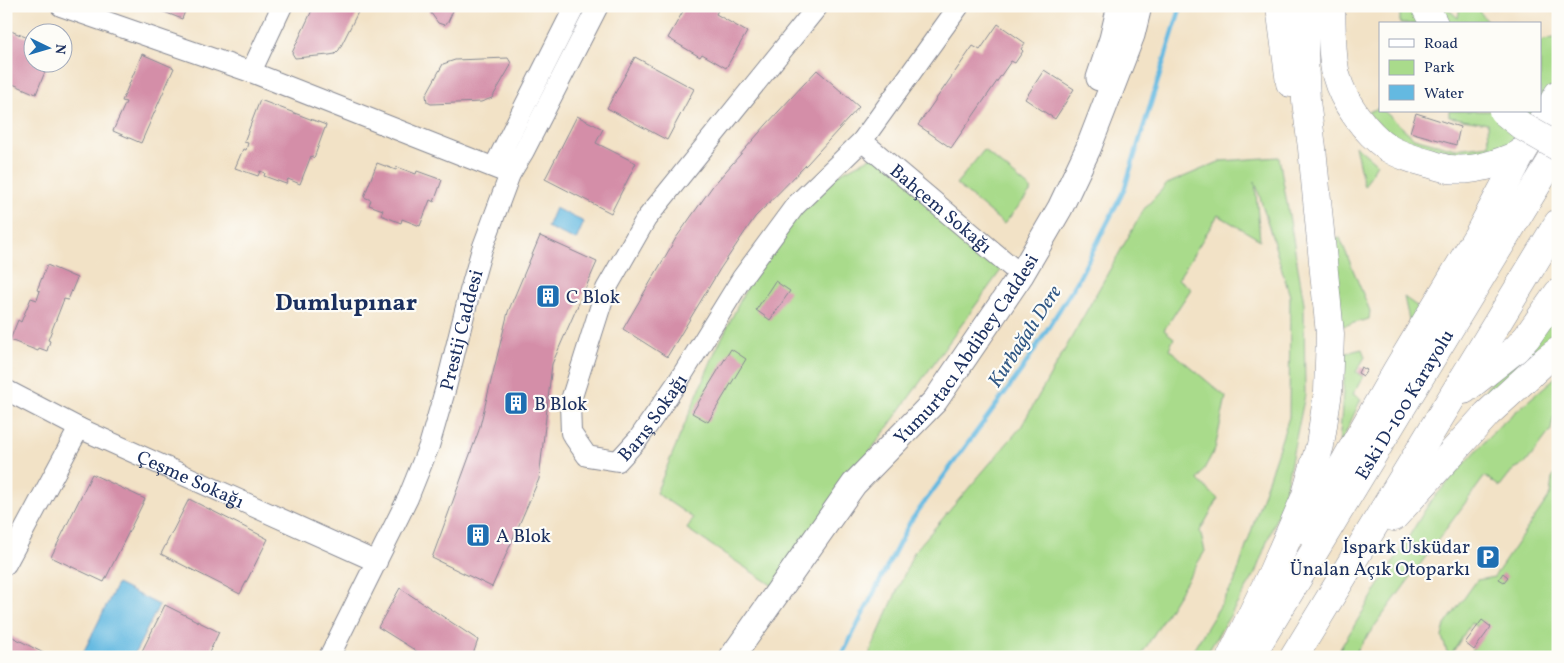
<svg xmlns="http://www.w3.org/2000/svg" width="1564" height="663" viewBox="0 0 1564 663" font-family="Vollkorn,serif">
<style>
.green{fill:#a9db8b;stroke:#628574}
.water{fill:#64b9e1;stroke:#4074a0}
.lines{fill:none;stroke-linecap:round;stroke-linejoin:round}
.stream{stroke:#64b9e1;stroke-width:4.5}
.building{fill:#d48ea8}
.minor-casing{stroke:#868892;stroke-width:22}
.major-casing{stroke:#868892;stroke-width:27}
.highway-casing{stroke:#868892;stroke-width:29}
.minor{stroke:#fff;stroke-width:20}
.major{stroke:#fff;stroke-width:25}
.highway{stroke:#fff;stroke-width:28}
.highway-bridge-casing{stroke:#868892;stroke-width:29;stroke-linecap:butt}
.highway-bridge{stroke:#fff;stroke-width:28}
.labels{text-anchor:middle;stroke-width:4.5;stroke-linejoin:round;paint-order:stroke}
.street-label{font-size:19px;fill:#1b2f5e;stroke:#fdfcf7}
.poi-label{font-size:19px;fill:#1b2f5e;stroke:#fdfcf7;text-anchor:start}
.water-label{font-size:20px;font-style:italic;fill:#315885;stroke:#fdfcf7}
.district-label{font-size:24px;font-weight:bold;fill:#1b2f5e;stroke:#fdfcf7}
</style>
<rect width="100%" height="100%" fill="#fdfcf7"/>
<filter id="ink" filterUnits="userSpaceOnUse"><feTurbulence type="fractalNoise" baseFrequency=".02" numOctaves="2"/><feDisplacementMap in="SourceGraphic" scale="10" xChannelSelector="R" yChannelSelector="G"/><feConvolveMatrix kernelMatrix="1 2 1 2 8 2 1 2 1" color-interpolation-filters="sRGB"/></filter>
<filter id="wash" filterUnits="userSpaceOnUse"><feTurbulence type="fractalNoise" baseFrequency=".0096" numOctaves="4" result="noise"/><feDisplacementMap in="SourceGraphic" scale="20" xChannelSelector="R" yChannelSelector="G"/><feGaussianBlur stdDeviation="1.12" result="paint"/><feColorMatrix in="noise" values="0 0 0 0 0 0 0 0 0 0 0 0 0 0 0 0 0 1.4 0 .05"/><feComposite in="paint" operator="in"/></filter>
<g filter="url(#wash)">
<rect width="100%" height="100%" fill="#f2e2c6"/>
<path class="green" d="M 1400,6 L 1445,6 L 1458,18 L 1460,6 L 1475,6 L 1489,23 L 1400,24 Z
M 1558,37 L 1558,83 L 1534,128 L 1508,148 L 1466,160 L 1422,151 L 1387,132 L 1367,112 L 1380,108 L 1380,111 L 1384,111 L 1414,138 L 1455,149 L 1489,145 L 1488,123 L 1449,117 L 1449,111 L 1540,111 L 1540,41 Z
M 1355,145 L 1377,164 L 1364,187 Z
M 984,150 L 1032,190 L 1004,224 L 956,184 Z
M 877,154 L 1004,266 L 773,586 L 687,529 L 693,518 L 656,493 L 715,352 L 770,240 L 828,180 Z
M 1279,157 L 1304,303 L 1305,395 L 1283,500 L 1254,576 L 1205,657 L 1189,657 L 1234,583 L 1289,417 L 1290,296 L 1255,181 L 1260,240 L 1218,215 L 1178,279 L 1191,289 L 1164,330 L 1174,338 L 1169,349 L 1226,397 L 1215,449 L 1198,480 L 1218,499 L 1200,531 L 1205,551 L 1140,657 L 868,657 L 914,552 L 1021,427 L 1144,209 L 1167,184 L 1221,161 Z
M 1332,238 L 1340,238 L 1370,311 L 1369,319 L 1343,326 L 1338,320 Z
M 1404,297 L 1421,309 L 1410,324 Z
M 1558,308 L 1558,334 L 1520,363 L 1475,405 L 1495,376 Z
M 1362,349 L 1365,357 L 1356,372 L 1363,377 L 1353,394 L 1361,399 L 1339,447 L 1346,353 Z
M 1558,375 L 1558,411 L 1553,419 L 1551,430 L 1526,463 L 1514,469 L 1500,487 L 1485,476 L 1352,657 L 1335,657 L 1430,502 L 1499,426 Z
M 1558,470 L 1558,657 L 1467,657 L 1484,632 L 1471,623 L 1451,655 L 1447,652 L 1442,637 L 1445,625 L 1477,580 L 1494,577 L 1550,495 L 1552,479 Z"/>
<path class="water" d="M 555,208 L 584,222 L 576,240 L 547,227 Z
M 117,584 L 159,605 L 133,657 L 81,657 Z"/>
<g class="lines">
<path class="stream" d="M 841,657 L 910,522 L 1021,371 L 1077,282 L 1124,190 L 1181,6"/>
</g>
<g id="blocks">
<path class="building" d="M 149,6 L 187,6 L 182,19 Z
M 314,6 L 361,6 L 339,50 L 335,54 L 329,55 L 295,58 L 292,53 Z
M 426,6 L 455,6 L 448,22 L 444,25 L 438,23 Z
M 686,6 L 711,6 L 718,10 L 716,14 L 747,32 L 726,68 L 702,54 L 700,57 L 668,38 Z
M 998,24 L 1025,43 L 1021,49 L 1023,51 L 1015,63 L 1011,61 L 951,148 L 918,125 L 973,46 L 980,50 Z
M 6,29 L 28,38 L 29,35 L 32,36 L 32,62 L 49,62 L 36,94 L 8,82 L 6,87 Z
M 142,54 L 174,68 L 141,143 L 113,131 L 126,102 L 122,101 Z
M 635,57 L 694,89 L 667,140 L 607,108 Z
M 508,58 L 511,63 L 510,67 L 492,98 L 481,102 L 431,104 L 427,102 L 426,95 L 443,64 L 455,60 Z
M 817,70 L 859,107 L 808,163 L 755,217 L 720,269 L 667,357 L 623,329 L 676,238 L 712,187 L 766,125 Z
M 1044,70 L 1074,89 L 1055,119 L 1025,99 Z
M 260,100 L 326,125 L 314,158 L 311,156 L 300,184 L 288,179 L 286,184 L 264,176 L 265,173 L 260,171 L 258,176 L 235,168 L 243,149 L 246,150 L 248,143 L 244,142 Z
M 1416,113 L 1460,127 L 1456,145 L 1410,132 Z
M 577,116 L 603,129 L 596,143 L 636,163 L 611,213 L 545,179 Z
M 377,163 L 396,170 L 397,167 L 416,174 L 417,171 L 442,180 L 434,202 L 430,200 L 420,226 L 402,219 L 401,223 L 381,215 L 383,210 L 369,205 L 371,200 L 364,197 Z
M 540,236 L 597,262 L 552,364 L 539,479 L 492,587 L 432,558 L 479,430 L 508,312 Z
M 47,265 L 77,278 L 68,300 L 64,299 L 48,340 L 50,341 L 47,351 L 39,348 L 38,351 L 10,340 L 18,320 L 21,322 L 31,298 L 37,300 L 40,291 L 37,290 Z
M 775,281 L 790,291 L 770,320 L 756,310 Z
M 731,349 L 746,359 L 708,422 L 692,413 Z
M 1361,367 L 1367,370 L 1363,376 L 1358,373 Z
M 92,474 L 145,499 L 104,582 L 51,557 Z
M 189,499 L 268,539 L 240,594 L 161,554 Z
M 1503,573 L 1508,577 L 1504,582 L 1499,579 Z
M 400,588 L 478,640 L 472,657 L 426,657 L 378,627 Z
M 165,605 L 219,632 L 207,657 L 139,657 Z
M 1482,620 L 1491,627 L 1474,650 L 1465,643 Z
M 7,634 L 51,657 L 6,657 Z"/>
</g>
</g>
<g filter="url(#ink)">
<use href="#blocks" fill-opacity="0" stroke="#868892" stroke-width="1"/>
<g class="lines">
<g class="minor-casing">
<g id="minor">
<path d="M 61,6 L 251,72 L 510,174"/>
<path id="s1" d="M 818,6 L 646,219 L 606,289 L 570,403 L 571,433 L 587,456 L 618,461 L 639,438 L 679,380 L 742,278 L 795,206 L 862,141 L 959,6"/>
<path d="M 251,72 L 282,6"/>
<path id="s2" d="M 862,141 L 1021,275"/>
<path d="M 494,167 L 575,6"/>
<path id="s3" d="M 6,390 L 79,428 L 377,562"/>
<path d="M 6,564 L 79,428"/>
<path id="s4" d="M 329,657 L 408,498 L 429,446 L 446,387 L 470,291 L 482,249 L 510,174 L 524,151 L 598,6"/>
</g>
</g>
<g class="major-casing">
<g id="major">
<path d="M 1099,78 L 1112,39 L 1120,6"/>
<path id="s5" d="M 732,657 L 854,484 L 935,401 L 1021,275 L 1060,208 L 1088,149 L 1132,35 L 1139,6"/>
</g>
</g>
<g class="highway-casing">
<g id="highway">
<path d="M 1280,6 L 1290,83"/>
<path d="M 1331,6 C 1332,28 1331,53 1336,75 C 1343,102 1365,132 1388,148 C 1401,156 1416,160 1431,164 C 1437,166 1443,168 1449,169 C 1475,172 1499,163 1522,153"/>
<path d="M 1425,6 L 1434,24"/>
<path d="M 1464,390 L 1516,349 L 1527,337 L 1558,293"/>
<path d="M 1394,517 L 1487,414 L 1546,360 L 1558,351"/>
<path d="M 1306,530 L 1397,370 L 1478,235 L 1522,153 L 1558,94"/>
<path d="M 1231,657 L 1272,573 L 1305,498 L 1320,445 L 1328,392 L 1330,334 L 1312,148 L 1306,101 L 1304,55 L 1305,6"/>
<path id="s6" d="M 1250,657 L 1558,150"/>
<path d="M 1294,657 L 1558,223"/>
</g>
</g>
<use href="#minor" class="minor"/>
<use href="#major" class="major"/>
<use href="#highway" class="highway"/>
<g class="highway-bridge-casing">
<path id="highway-bridge" d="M 1503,111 L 1523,127 L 1558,147"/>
</g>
<use href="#highway-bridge" class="highway-bridge"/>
</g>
</g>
<defs>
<g id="building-square" transform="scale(1.25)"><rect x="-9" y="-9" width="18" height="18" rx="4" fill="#1f6fb2" stroke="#fdfcf7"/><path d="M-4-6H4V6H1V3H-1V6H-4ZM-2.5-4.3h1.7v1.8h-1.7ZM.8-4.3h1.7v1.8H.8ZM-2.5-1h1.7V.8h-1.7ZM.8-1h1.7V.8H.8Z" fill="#fff"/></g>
<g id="parking-square" transform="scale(1.25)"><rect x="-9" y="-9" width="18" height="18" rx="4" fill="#1f6fb2" stroke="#fdfcf7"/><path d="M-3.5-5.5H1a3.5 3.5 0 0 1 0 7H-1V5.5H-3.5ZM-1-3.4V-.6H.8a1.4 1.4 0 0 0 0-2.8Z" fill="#fff"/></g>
</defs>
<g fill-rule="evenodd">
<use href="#building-square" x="548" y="296"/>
<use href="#building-square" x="516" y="403"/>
<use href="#building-square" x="478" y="535"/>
<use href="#parking-square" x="1488" y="557"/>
</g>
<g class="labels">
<g class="street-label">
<text dy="7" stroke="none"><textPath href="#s2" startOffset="104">Bahçem Sokağı</textPath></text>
<text dy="7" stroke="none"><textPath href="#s4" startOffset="354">Prestij Caddesi</textPath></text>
<text dy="7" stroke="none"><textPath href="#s5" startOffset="388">Yumurtacı Abdibey Caddesi</textPath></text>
<text dy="7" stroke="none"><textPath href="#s6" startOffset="296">Eski D-100 Karayolu</textPath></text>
<text dy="7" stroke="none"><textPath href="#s1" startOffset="619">Barış Sokağı</textPath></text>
<text dy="7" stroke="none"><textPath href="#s3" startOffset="205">Çeşme Sokağı</textPath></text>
</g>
<g class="poi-label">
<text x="566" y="303">C Blok</text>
<text x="534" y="410">B Blok</text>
<text x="496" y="542">A Blok</text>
<text x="1470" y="553" text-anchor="end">İspark Üsküdar<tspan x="1470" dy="22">Ünalan Açık Otoparkı</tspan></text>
</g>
<g class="water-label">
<text transform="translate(1024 336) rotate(-57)" y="7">Kurbağalı Dere</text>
</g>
<g class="district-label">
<text x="346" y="310">Dumlupınar</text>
</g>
</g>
<rect width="1564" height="663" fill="none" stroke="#fdfcf7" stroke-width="25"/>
<rect x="1379" y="22" width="162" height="90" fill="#fdfcf7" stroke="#a3aaba"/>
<rect x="1389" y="39" width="25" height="8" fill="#ffffff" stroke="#a3aaba"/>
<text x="1424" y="48" font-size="15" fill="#1b2f5e">Road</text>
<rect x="1389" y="60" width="25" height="15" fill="#a9db8b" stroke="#a3aaba"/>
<text x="1424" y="72" font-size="15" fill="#1b2f5e">Park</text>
<rect x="1389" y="85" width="25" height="15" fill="#64b9e1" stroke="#a3aaba"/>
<text x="1424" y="98" font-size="15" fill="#1b2f5e">Water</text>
<g transform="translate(48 48) rotate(95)"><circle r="24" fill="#fdfcf7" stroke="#a3aaba"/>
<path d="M0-4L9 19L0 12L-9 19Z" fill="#1f6fb2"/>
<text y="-8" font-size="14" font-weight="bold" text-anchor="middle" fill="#1b2f5e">N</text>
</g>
</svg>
